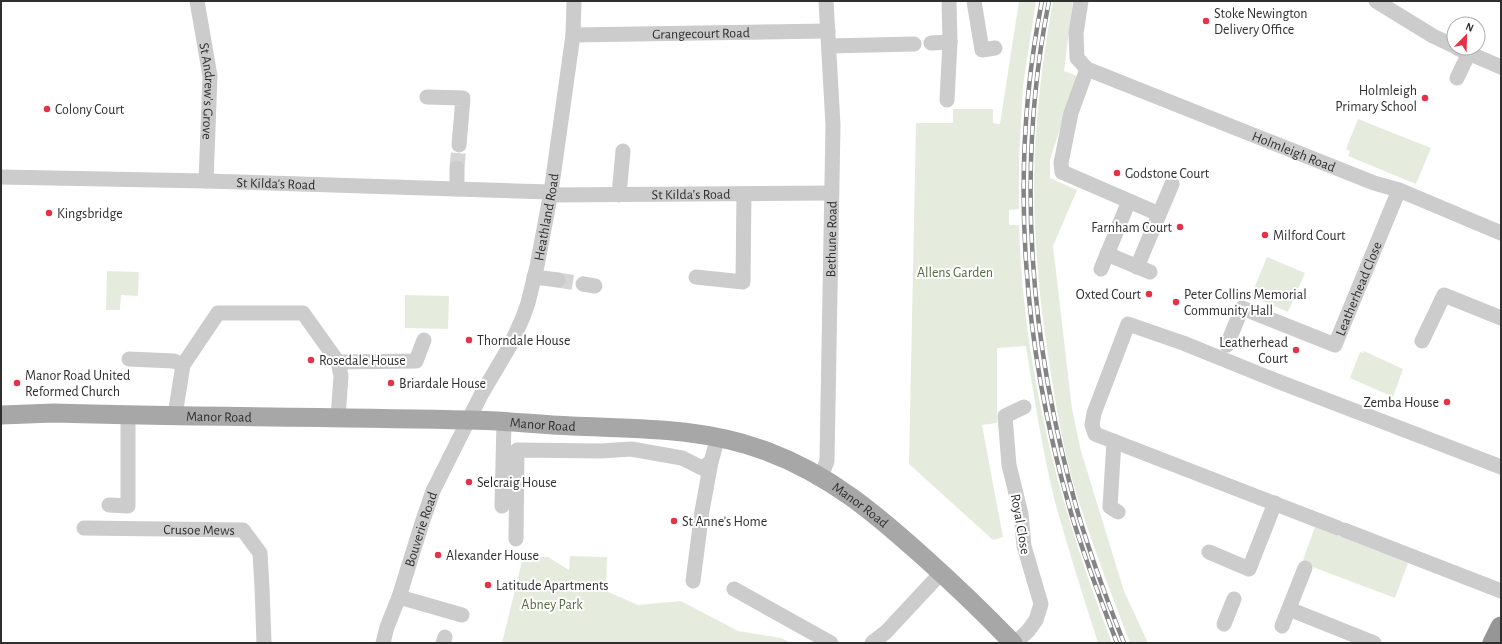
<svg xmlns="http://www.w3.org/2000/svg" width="1502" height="644" viewBox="0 0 1502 644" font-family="'Alegreya Sans',sans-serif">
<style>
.green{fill:#e6ecdd}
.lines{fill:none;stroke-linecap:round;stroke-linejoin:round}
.minor-tunnel{stroke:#d5d5d5;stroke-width:15;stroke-dasharray:15 8;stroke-linecap:butt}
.minor{stroke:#ccc;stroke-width:15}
.major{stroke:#a7a7a7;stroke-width:19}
.highway{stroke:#969696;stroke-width:21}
.rail-casing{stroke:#848484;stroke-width:4.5}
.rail{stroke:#fff;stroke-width:3;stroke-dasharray:9;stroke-linecap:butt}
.poi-dot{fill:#e43348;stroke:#fff;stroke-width:1.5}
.labels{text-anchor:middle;stroke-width:4;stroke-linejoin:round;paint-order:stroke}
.poi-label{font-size:14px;fill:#2f2f2f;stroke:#fff;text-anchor:start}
.street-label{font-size:14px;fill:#2f2f2f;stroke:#fff}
.park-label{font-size:14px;fill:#546b3c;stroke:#fff}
</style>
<rect width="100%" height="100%" fill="#fff"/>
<path class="green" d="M 1019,1 L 1036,1 L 1023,86 L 1019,160 L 1019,209 L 1009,210 L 1009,225 L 1019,225 C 1023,368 1060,510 1112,643 L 1098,643 C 1083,595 1067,547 1054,498 C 1042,448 1034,397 1026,346 L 997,348 L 997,423 L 982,425 L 1003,537 L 993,540 L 909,464 L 916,123 L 953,123 L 953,109 L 993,109 L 993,123 L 1000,124 Z
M 1053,1 L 1073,1 L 1064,71 L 1077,76 L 1050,160 L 1050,178 L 1077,190 L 1053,246 L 1072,409 L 1081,451 L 1124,591 L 1148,643 L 1130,643 C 1109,588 1087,532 1071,475 C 1061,436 1054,395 1048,355 C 1039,298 1034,240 1034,181 C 1035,121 1042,60 1053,1 Z
M 1358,119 L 1431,148 L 1416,184 L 1348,156 L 1350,151 L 1346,149 Z
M 1267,257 L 1305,273 L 1288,312 L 1251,296 Z
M 107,271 L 139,272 L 138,296 L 121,295 L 120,310 L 106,310 Z
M 405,295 L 449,296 L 448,329 L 405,328 Z
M 1364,351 L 1403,369 L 1393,397 L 1350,378 L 1360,352 L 1363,353 Z
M 1315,527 L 1408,563 L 1395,598 L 1302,563 Z
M 570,556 L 607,557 L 606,591 L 638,605 L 681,601 L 738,631 L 781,638 L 792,643 L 502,643 L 523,557 L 548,557 L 569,570 Z"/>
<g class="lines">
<path class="minor-tunnel" d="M 457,168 L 459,145
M 558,280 L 583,284"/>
<g class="minor">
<path id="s1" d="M 197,1 L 210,76 L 206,181"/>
<path d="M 974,1 L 982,50 L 995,48"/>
<path id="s2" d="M 1081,1 L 1076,33 L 1077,58 L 1087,69 L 1374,183 L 1399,190 L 1501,233"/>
<path d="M 1376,1 L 1433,36 L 1454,46"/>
<path id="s3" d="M 573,35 L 828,31"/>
<path d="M 931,43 L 950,42"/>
<path d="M 829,46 L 914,44"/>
<path d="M 1457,48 L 1501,67"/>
<path d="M 1087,69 L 1071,113 L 1061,163 L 1062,172 L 1159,214"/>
<path d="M 1457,78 L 1469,53"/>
<path d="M 427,97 L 463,98 L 459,145"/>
<path d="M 947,100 L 950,42 L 949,1"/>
<path id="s4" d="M 1,177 L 206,181 L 551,192"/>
<path d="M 457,189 L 457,168"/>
<path id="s5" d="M 551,195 L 830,193"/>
<path d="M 619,195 L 623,151"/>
<path d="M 1107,254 L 1150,272"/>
<path d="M 1137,267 L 1172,184"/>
<path d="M 1101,269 L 1129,201"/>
<path d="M 534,277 L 558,280"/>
<path d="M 696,277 L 743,282 L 744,194"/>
<path d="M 583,284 L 595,286"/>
<path d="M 1422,341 L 1444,295 L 1501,318"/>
<path id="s6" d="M 1227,345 L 1242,308 L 1335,345 L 1399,190"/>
<path d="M 129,359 L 174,361 L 183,365"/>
<path d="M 338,362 L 416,361 L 424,340"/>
<path d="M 175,415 L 183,365 L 218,313 L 303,313 L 338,362 L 341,376 L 338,418"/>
<path d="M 1114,441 L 1110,507 L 1118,512"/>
<path id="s7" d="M 821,477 L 827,461 L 833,125 L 826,1"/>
<path d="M 109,505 L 128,506 L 128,415"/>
<path d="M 502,506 L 504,421"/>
<path id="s8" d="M 84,528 L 243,530 L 260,553 L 262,587 L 264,643"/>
<path d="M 1338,528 L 1095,434 L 1092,425 L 1094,413 L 1128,324 L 1183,343 L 1277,381 L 1501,467"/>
<path d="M 1344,530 L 1501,591"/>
<path d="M 516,539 L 517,450 L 601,451 L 631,449 L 682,458 L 702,468 L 711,462 L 718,437"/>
<path d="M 1209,552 L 1249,569 L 1275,503"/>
<path d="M 693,581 L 702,511 L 711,462"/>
<path d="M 734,589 L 831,643"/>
<path d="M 399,597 L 462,615"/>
<path d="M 1289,609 L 1374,643"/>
<path d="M 1224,624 L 1234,599"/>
<path d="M 1282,626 L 1305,568"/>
<path id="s9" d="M 383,643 L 387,627 L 399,597 L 422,523 L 433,491 L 481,395 L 511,344 L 523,317 L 528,303 L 537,266 L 551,192 L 573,35 L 574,1"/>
<path d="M 443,643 L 445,637"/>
<path d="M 872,643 L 886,632 L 941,573"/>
<path d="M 1015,643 L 1028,631 L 1036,620 L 1041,604 L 1024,546 L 1021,514 L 1009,465 L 1005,416 L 1024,407"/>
</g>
<path class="major" id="s10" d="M 1,415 L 54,413 C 192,417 330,417 468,420 C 503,420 537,425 572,426 C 638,429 702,427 766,451 C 831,475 877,515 927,560 C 957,587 985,614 1013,643"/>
<path class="highway" d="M 1493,643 L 1501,627"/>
<g class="rail-casing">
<path id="rail" d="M 1042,1 C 1008,171 1023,350 1072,516 C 1085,559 1101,601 1117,643
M 1049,1 C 1015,171 1030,347 1078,513 C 1091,557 1107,600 1124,643"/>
</g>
<use href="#rail" class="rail"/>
</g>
<g class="poi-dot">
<circle cx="1206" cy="21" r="4"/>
<circle cx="1425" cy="98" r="4"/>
<circle cx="47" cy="109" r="4"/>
<circle cx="1117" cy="173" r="4"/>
<circle cx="49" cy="213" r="4"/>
<circle cx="1180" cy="227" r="4"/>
<circle cx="1265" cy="235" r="4"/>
<circle cx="1149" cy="294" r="4"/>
<circle cx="1176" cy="302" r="4"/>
<circle cx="469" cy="340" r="4"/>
<circle cx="1296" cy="350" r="4"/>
<circle cx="311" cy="360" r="4"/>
<circle cx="17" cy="383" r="4"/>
<circle cx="391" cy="383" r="4"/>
<circle cx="1447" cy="402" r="4"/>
<circle cx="469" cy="482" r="4"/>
<circle cx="674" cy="521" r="4"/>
<circle cx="438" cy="555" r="4"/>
<circle cx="488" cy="585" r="4"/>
</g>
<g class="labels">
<g class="poi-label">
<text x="1214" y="18">Stoke Newington<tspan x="1214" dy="16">Delivery Office</tspan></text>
<text x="1417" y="95" text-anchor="end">Holmleigh<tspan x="1417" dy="16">Primary School</tspan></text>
<text x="55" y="114">Colony Court</text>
<text x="1125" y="178">Godstone Court</text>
<text x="57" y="218">Kingsbridge</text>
<text x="1172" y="232" text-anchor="end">Farnham Court</text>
<text x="1273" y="240">Milford Court</text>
<text x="1141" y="299" text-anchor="end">Oxted Court</text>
<text x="1184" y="299">Peter Collins Memorial<tspan x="1184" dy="16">Community Hall</tspan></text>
<text x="477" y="345">Thorndale House</text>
<text x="1288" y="347" text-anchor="end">Leatherhead<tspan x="1288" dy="16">Court</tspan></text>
<text x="319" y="365">Rosedale House</text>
<text x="25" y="380">Manor Road United<tspan x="25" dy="16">Reformed Church</tspan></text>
<text x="399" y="388">Briardale House</text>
<text x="1439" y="407" text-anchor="end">Zemba House</text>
<text x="477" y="487">Selcraig House</text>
<text x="682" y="526">St Anne's Home</text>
<text x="446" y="560">Alexander House</text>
<text x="496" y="590">Latitude Apartments</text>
</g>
<g class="street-label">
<text dy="5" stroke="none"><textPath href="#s3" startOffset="128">Grangecourt Road</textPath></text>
<text dy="5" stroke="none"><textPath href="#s1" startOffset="91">St Andrew's Grove</textPath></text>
<text dy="5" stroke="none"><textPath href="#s2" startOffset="295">Holmleigh Road</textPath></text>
<text dy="5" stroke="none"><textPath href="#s4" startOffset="275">St Kilda's Road</textPath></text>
<text dy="5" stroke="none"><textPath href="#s5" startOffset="140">St Kilda's Road</textPath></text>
<text dy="5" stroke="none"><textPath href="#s9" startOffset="459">Heathland Road</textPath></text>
<text dy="5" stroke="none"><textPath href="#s7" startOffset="239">Bethune Road</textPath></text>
<text dy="5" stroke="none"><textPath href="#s6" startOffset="201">Leatherhead Close</textPath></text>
<text dy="5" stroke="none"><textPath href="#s10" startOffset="218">Manor Road</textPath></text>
<text dy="5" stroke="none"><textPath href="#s10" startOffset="542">Manor Road</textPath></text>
<text dy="5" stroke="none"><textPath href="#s10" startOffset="877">Manor Road</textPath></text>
<text transform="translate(1021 524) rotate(80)" y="5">Royal Close</text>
<text dy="5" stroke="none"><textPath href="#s8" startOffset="115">Crusoe Mews</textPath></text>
<text dy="5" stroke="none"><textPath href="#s9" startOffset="120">Bouverie Road</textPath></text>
</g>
<g class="park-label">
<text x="955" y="277">Allens Garden</text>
<text x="552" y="609">Abney Park</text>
</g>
</g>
<rect width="1502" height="644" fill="none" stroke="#2f2f2f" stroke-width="4"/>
<g transform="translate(1466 36) rotate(23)"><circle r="19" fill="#ffffff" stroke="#acacac"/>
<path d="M0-3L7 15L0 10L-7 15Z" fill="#e43348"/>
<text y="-6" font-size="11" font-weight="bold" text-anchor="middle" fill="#2f2f2f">N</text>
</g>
</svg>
